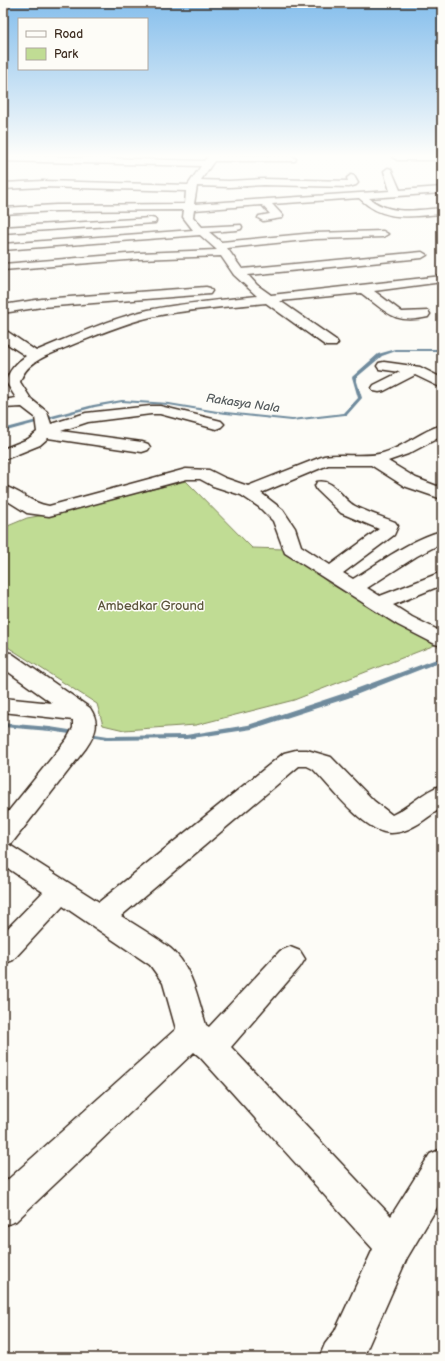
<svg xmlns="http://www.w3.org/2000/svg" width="445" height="1361" viewBox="0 0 445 1361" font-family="'Balsamiq Sans',sans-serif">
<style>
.green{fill:#c0dc94;stroke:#7e8359}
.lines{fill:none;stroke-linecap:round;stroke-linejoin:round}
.stream{fill:#6f8b9d;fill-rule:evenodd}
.minor-casing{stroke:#3b2a1e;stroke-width:3}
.minor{fill:#fdfcf7;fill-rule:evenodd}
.labels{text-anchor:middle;stroke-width:3;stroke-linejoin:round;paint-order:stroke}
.far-water-label{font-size:12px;font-style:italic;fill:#555b5d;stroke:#fdfcf7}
.park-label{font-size:13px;fill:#5c563c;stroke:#fdfcf7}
</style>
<rect width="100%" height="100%" fill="#fdfcf7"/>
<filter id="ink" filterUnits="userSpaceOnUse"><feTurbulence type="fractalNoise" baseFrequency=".025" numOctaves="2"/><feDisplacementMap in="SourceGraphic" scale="8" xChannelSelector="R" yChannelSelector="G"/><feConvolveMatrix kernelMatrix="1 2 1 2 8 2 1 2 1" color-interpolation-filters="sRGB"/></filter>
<g filter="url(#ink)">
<path class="green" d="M 186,481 L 252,548 L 284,549 L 329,583 L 435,645 L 294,700 L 196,725 L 124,730 L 103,725 L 97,704 L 3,644 L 3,528 L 27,518 L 56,513 Z"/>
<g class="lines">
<path class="stream" d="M 396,349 L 442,349 L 442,351 L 396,351 L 382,356 L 356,378 L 362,398 L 347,415 L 345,415 L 292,421 L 217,413 L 169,405 L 122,402 L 95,407 L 3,432 L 3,429 L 93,405 L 122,400 L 169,403 L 217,411 L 292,419 L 344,413 L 358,398 L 352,377 L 378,354 Z
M 442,657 L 442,661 L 348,698 L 252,729 L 186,739 L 108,740 L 50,731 L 3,727 L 3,723 L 50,727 L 108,736 L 186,735 L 248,725 L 342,694 Z"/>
<g class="minor-casing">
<path id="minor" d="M 3,155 L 204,161 L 209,155 L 292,156 L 296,159 L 295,161 L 214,161 L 201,180 L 229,181 L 264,179 L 348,181 L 347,178 L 351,175 L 354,176 L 358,183 L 356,185 L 349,187 L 264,185 L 229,187 L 197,186 L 194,204 L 390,191 L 384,171 L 388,168 L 391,169 L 400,190 L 442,187 L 442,193 L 369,198 C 390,216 417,210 442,208 L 442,214 C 409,216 385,223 359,198 L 272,204 L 283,216 L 282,218 L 263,221 L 258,218 L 259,216 L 270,214 L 262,205 L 194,210 L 193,217 L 202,227 L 241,225 L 242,227 L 241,229 L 237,230 L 209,232 L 221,242 L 315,233 L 383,231 L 388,234 L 383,237 L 315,239 L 227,248 L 242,269 L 422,252 L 427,255 L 422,258 L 248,275 L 257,285 L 271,295 L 442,276 L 442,282 L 374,291 L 402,312 L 428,311 L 430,314 L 428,317 C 394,325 387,312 361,293 L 280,301 L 336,340 L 338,343 L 336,346 L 326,346 L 266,303 C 228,307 188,309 151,317 C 122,324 94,336 67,347 C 49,355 26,361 20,382 L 31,399 L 47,412 L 51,424 L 86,413 L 151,406 L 160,406 L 221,421 L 224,424 L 221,427 L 216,429 L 160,414 L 151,414 L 88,422 L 61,431 L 142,442 L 148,444 L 150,447 L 148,450 L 142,452 L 48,438 L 40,445 L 3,460 L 3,449 L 28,439 L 37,432 L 35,417 L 22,407 L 3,408 L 3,400 L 16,398 L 6,382 C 9,370 16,363 26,356 L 3,341 L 3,331 L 8,332 L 36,351 C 73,336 109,319 148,310 C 184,303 221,300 257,296 L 234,275 L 221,256 L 139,259 L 3,270 L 3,264 L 139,253 L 217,250 L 200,235 L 3,250 L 3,244 L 193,230 L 183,217 L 184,210 L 56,211 L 3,214 L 3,208 L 56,205 L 185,204 L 186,191 L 43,187 L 3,189 L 3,183 L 43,181 L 188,185 L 201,166 L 3,161 Z
M 394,155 L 442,155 L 442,160 L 397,160 L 393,157 Z
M 151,218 L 155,219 L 156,221 L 155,223 L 3,233 L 3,227 Z
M 206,287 L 210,288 L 212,291 L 210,294 L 42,307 L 3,313 L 3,305 L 42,299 Z
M 384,362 L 420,367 L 442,378 L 442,388 L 415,375 L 384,391 L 379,392 L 374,391 L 372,388 L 374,385 L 400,372 L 379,369 L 377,366 L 379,363 Z
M 442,425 L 442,436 L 408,454 L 388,461 L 416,478 L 442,488 L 442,499 L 404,486 L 371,465 L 328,465 L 261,493 L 283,510 L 295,528 L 301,546 L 330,565 L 379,529 L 341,513 L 317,490 L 315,486 L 317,482 C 335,478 341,499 355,506 C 367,512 382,517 395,522 L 398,526 L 394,535 L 343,573 L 353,579 C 379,563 413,538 442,531 L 442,543 L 417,556 L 367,588 L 380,596 L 442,572 L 442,585 L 393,605 L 412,617 L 442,632 L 442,646 L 435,644 L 398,625 L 285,553 L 273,521 L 259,507 L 241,495 L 213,486 L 200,479 L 187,479 L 49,516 L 27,513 L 3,498 L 3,486 C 20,490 30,503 49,506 L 186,469 L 209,470 L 225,478 L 248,486 L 324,456 C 343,453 364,458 383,453 C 404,447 421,431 442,425 Z
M 3,652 L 11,653 L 90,708 C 100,723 96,733 86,748 L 12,843 L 8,844 L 99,902 L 284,753 L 296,750 L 307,750 L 331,757 L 374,801 L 392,815 C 410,807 423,791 442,785 L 442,807 C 428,817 409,834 390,833 C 364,832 331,787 313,769 L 307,766 L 299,766 L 121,916 C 137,926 154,936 170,948 C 192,966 198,999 206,1025 L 209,1027 L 280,951 L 290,947 L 300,951 L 305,959 L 300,967 L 231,1047 L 391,1216 L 430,1154 L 442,1149 L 442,1199 L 407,1258 L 363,1358 L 319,1358 L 325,1344 L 335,1331 L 373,1249 L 200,1057 L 194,1052 L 16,1221 L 3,1226 L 3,1184 L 176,1029 L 163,983 L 150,965 L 63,906 L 13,960 L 3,964 L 3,933 L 43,892 L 3,865 L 3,818 L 67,739 L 73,728 L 73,720 L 3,712 L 3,698 L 52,703 L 3,668 Z"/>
</g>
<use href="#minor" class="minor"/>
</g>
</g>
<linearGradient id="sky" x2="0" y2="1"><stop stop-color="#85beec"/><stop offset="0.45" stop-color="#fefefb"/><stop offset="1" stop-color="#fefefb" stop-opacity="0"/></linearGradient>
<rect width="445" height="346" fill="url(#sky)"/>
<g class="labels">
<g class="far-water-label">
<text transform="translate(243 403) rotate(8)" y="4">Rakasya Nala</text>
</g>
<g class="park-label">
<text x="151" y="610">Ambedkar Ground</text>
</g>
</g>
<rect width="445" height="1361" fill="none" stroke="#fdfcf7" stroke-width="16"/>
<rect x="8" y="8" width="429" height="1345" fill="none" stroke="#3b2a1e" stroke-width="1.5" filter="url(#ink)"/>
<rect x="18" y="18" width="130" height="52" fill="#fdfcf7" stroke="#afa8a0"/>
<rect x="26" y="31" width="20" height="6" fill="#fdfcf7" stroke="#afa8a0"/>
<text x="54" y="38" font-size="12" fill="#3b2a1e">Road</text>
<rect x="26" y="48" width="20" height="12" fill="#c0dc94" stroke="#afa8a0"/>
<text x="54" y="58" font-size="12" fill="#3b2a1e">Park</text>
</svg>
